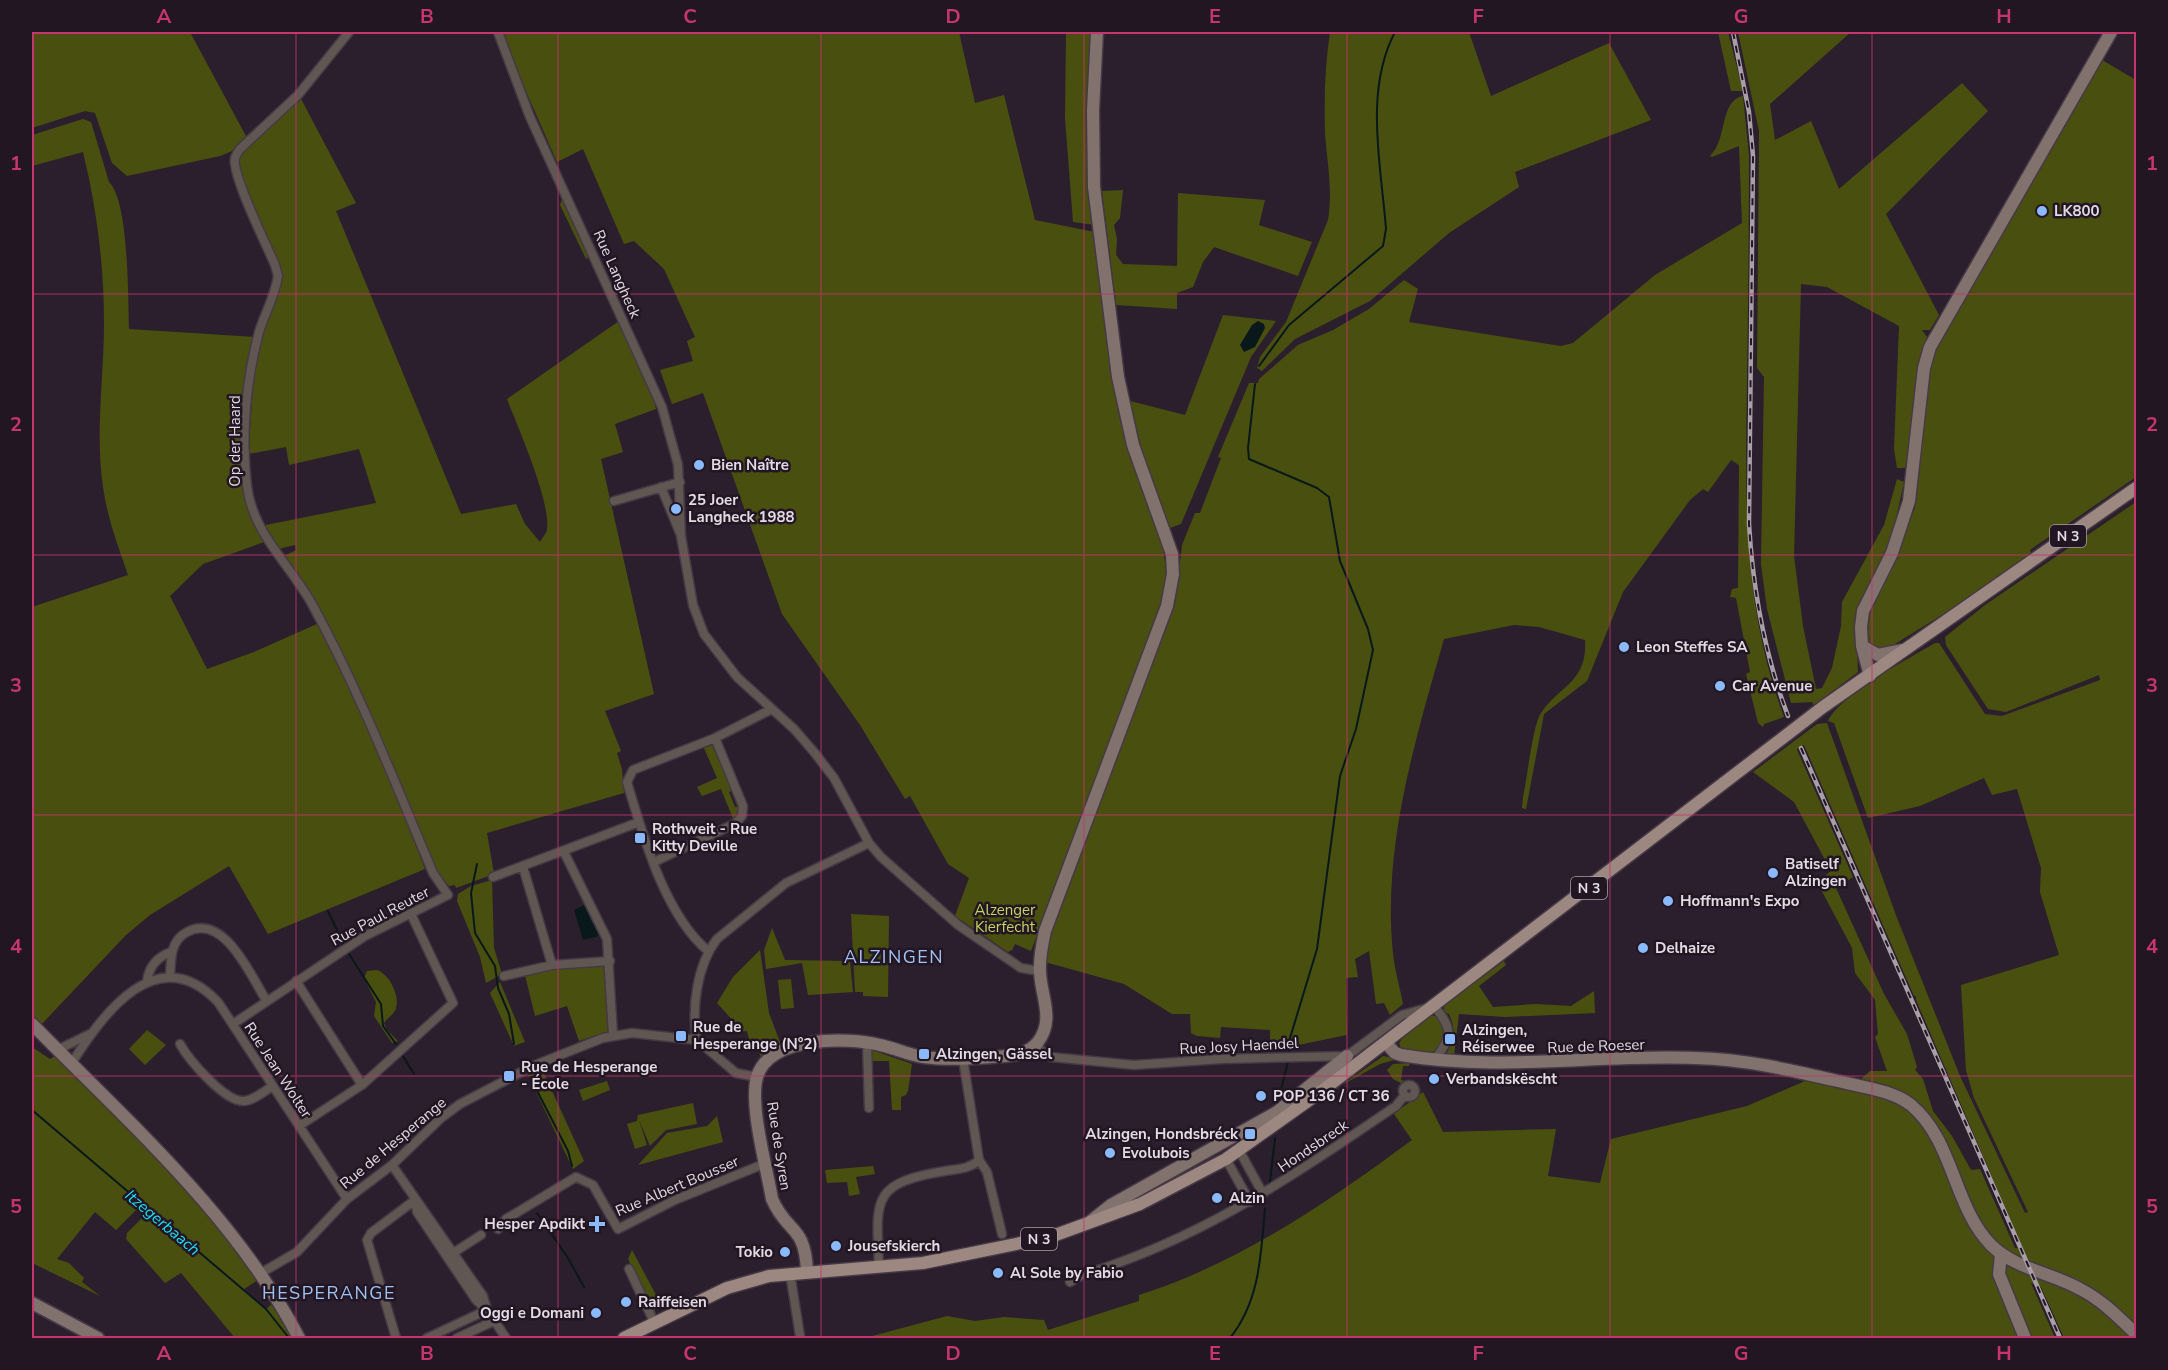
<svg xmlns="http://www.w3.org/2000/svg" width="2168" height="1370" viewBox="0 0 2168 1370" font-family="'Nunito Sans',sans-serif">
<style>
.green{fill:#49500f;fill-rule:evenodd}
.water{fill:#08181b}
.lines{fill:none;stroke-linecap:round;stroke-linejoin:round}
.stream{stroke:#08181b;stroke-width:2}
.street-casing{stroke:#463946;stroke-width:11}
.secondary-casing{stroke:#463946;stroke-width:15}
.primary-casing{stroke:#463946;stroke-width:15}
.street{stroke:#605753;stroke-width:8}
.secondary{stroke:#82726d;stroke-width:12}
.primary{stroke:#9c8881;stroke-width:12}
.rail-casing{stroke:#a89ea8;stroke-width:4.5}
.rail{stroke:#221623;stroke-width:2;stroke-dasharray:7;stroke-linecap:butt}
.grid{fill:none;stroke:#c7356f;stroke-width:1.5;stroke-opacity:0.55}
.poi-dot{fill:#8bbafc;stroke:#221623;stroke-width:2}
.labels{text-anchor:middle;stroke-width:5;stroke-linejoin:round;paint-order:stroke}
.shield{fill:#221623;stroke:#a99fa9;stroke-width:1.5}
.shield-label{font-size:14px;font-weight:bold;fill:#e3dae3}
.poi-label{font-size:15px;font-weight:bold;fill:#e3dae3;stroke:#221623;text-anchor:start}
.street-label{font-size:15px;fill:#e3dae3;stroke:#221623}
.park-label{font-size:15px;fill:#c7d462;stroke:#221623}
.water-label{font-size:16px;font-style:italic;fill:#1bdff8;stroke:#221623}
.quarter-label{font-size:18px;letter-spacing:1.5px;fill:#a0c3f5;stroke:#221623}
.neatline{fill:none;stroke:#c7356f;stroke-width:2}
.grid-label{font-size:20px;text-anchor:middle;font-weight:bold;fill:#c7356f}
</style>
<rect width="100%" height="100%" fill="#2c1f2d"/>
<path class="green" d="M 32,32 L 190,32 L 247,138 L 232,151 L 220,156 L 127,176 L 112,163 L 95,113 L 85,111 L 32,128 Z
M 500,32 L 959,32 L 975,103 L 1004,95 L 1035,220 L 1095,232 L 1117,407 L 1129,454 L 1162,540 L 1167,579 L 1162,607 L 1031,951 L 1015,944 L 1012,950 L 1008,952 L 955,916 L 969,878 L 948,864 L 910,796 L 905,799 L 860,725 L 782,614 L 703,393 L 672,404 L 660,370 L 693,361 L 687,341 L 695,337 L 664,269 L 634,241 L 624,244 L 583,149 L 557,162 Z
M 1066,32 L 1093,32 L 1095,225 L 1073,222 L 1065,118 Z
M 1330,32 L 1469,32 L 1491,96 L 1609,43 L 1651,120 L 1515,172 L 1519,187 L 1449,233 L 1370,301 L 1295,339 L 1262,371 L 1257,368 L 1260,357 L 1286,322 L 1328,220 C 1333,189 1327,163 1325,133 C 1324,100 1325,65 1330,32 Z
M 1718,32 L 1728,32 L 1743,91 L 1731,91 Z
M 1738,32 L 1851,32 L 1770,104 L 1775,140 L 1811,121 L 1839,189 L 1962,83 L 1988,111 L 1886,214 L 1939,315 L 1930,330 L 1922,330 L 1927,337 C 1910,379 1920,426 1905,468 L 1897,468 L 1894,449 L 1899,326 L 1827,287 L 1801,284 L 1794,556 L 1803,626 L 1816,689 L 1822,688 L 1832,668 L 1841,626 L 1842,602 L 1884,525 L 1897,479 L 1904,482 L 1893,533 L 1856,620 L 1858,672 L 1814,705 L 1812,702 L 1791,703 L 1767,609 L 1761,564 L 1764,377 L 1757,368 L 1759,131 Z
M 2102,60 L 2136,80 L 2136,477 L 2030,550 L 2031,553 L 1958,605 L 1882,652 L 1870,645 L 1868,640 L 1867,614 L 1899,547 L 1915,508 L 1927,376 L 1938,338 Z
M 1743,96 L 1749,156 C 1749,232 1748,308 1747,384 C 1745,500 1743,606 1784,717 L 1764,724 L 1763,727 L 1758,723 L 1746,674 L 1750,672 L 1736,598 L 1730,597 L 1732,589 L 1738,588 L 1739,465 L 1731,460 L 1708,492 L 1703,489 L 1690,500 L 1623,592 L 1587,681 L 1544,714 L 1526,809 L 1522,808 L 1523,797 C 1527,780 1533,724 1541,713 C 1559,686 1588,682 1585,640 L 1539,627 L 1514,625 L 1444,639 C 1415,741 1382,847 1393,954 C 1395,971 1400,988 1403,1004 L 1390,1015 L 1384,1003 L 1376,1004 L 1369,951 L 1355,959 L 1358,977 L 1346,978 L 1347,1035 L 1293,1046 L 1294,1040 L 1286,1040 L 1285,1045 L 1270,1043 L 1270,1030 L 1221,1027 L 1220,1038 L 1197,1036 L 1191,1033 L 1190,1014 L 1172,1014 L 1124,984 L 1045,962 L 1051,934 L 1175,604 L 1182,545 L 1195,513 L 1200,513 L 1221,458 L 1218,457 L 1249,383 L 1258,383 L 1259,379 L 1298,345 L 1333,330 L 1369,309 L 1404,280 L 1418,289 L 1409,322 L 1561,346 L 1573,343 L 1655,275 L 1742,223 L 1739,146 L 1712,157 L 1710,156 C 1728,139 1719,101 1743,96 Z
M 300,97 L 356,203 L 336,211 L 461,514 L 516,504 L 525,524 L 540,542 C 542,538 546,534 547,530 C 551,501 518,428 507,399 L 619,321 L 654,400 L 656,409 L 615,424 L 623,452 L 601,459 L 654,694 L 605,711 L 621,751 L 617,753 L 622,769 L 624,793 L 487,833 L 494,874 L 456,888 L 455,885 L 449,886 L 435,869 L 369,718 L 284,556 L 296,550 L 295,545 L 278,549 L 261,526 L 376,503 L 359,449 L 289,465 L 286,447 L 248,454 L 255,360 L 279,282 L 238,167 L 239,156 Z
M 83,119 L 91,122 L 109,182 C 129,201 128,299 129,329 L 255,337 L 248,369 L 248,506 L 254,525 L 264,542 L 203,564 L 170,596 L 207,669 L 254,652 L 319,623 L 386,770 L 425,869 L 268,934 L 229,866 L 150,915 L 126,935 L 39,1027 L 32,1019 L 32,607 L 128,575 C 118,546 107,517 103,487 C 95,432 104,378 104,323 C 104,265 97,209 83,152 L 32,166 L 32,135 Z
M 1123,190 L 1120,218 L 1114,225 L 1117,239 L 1116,255 L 1123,264 L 1177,266 L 1178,193 L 1265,200 L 1259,225 L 1312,242 L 1298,276 L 1214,247 L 1203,262 L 1193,287 L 1177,293 L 1177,309 L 1116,305 L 1102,191 Z
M 564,193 L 569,212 L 591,256 L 586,259 L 560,205 Z
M 1223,315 L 1276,321 L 1251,357 L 1181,524 L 1170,528 L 1141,447 L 1130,401 L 1185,415 Z
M 2136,502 L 2136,1338 L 2064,1338 L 2041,1287 L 2031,1283 L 2055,1338 L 865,1338 L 947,1316 L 975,1321 L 1004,1317 L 1044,1320 L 1048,1330 L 1139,1301 L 1139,1295 C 1240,1263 1328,1202 1412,1140 L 1394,1114 L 1423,1092 L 1443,1132 L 1556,1129 L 1548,1176 L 1600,1183 L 1611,1139 L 1747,1106 L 1812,1078 L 1894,1099 L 1887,1085 L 1861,1079 L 1870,1071 L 1887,1071 L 1875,1037 L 1878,1034 L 1875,1000 L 1855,973 L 1852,948 L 1817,882 L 1831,871 L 1794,802 L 1753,772 L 1817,724 L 1827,723 L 1897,918 L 1960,1076 L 2025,1213 L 2028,1212 L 1974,1098 L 1966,1070 L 1961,985 L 2059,955 L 2040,892 L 2041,868 L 2017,789 L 1992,795 L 1984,778 L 1920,806 L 1868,818 L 1834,723 L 1828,721 C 1841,694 1908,659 1935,643 L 1939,643 L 1985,714 L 2002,716 L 2100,680 L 2099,675 L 2006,712 L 1988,709 L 1946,645 L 1945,637 L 1985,605 ZM 1804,745 L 1914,996 L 1916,996 L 1916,1000 L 2023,1249 L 2015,1248 L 1980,1169 L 1971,1170 L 1952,1136 L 1933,1111 L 1923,1079 L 1915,1070 L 1917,1067 L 1907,1034 L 1884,994 L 1836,888 L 1853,877 L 1798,752 L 1797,749 Z
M 712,745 L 733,790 L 729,792 L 735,807 L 740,806 L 739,815 L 734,821 L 721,789 L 702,796 L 697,787 L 717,778 L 704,748 Z
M 492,880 L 494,948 L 502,974 L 486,983 L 480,957 L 457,901 L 458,894 L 471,886 Z
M 851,914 L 889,916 L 888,997 L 863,996 L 863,992 L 855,992 Z
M 772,928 L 785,960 L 850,961 L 853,992 L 808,995 L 802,963 L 766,969 L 764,950 Z
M 760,950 L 769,1013 L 781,1045 L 761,1057 L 756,1046 L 751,1047 L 747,1031 L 739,1032 L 736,1024 L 717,1003 L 733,977 Z
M 1504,961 L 1506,965 L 1479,986 L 1493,1007 L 1536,1004 L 1571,1006 L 1594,991 L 1595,1013 L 1505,1017 L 1459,1014 L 1454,1056 L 1446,1054 C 1455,1041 1456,1029 1449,1014 L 1444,1012 L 1444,1005 Z
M 606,965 L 609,1031 L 579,1041 L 567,1006 L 535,1016 L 525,975 L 555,969 Z
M 377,970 C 389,974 400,995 396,1008 C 395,1014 387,1018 384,1023 L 386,1029 L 398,1041 L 392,1043 L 374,1016 L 376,1002 L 364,978 L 367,971 Z
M 791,979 L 794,1008 L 781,1009 L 778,980 Z
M 500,982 L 525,1042 L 514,1046 L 490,993 Z
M 1431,1015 L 1440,1018 C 1447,1035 1444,1044 1429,1055 L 1402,1051 L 1399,1043 L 1405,1035 Z
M 147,1030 L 166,1045 L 145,1065 L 129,1049 Z
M 32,1047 L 50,1059 L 55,1056 L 182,1183 L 212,1217 L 258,1280 L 244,1289 L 266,1309 L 272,1304 L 294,1338 L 235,1338 L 181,1273 L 165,1283 L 126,1239 L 127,1233 L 143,1217 L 136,1210 L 116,1230 L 95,1212 L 57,1259 L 69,1263 L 84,1278 L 82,1282 L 100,1296 L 32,1263 Z
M 869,1049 L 912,1064 L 908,1091 L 906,1095 L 901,1097 L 901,1110 L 892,1110 L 889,1061 L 869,1061 Z
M 1383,1056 L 1398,1059 L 1380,1064 L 1342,1085 Z
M 1410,1063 L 1409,1066 L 1403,1066 L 1401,1080 L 1405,1081 L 1401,1083 L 1393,1079 L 1387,1070 L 1393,1064 Z
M 542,1069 L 584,1161 L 573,1169 L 528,1075 Z
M 607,1081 L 610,1090 L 583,1101 L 579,1090 Z
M 693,1103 L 697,1124 L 666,1130 L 650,1146 L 639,1120 L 647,1145 L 635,1149 L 627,1124 L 637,1121 L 638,1115 Z
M 717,1116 L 723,1142 L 638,1165 L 667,1133 L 707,1126 Z
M 873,1166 L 875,1174 L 856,1177 L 860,1194 L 849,1196 L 847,1182 L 827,1183 L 825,1170 Z
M 632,1250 L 662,1306 L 653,1311 L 628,1259 Z"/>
<path class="water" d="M 1258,321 L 1264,324 L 1265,328 L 1255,347 L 1244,352 L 1240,345 L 1252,325 Z
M 584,905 L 599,936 L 583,940 L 574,910 Z"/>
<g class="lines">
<path class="stream" d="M 1259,366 L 1289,325 L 1383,246 L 1386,229 C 1381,164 1364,91 1395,32
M 1255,384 L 1248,448 L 1249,459 L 1317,488 L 1329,497 L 1340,561 L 1368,629 L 1373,650 L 1356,729 L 1340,776 L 1317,949 L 1290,1038 L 1289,1053
M 477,864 L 471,893 L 475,933 L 495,966 L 498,988 L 509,1014 L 514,1044
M 328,911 L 343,943
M 349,954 L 381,1004 L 383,1026 L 396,1044
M 403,1056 L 414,1074
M 530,1077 L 568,1151 L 572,1166
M 1278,1102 L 1288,1062
M 32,1110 L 266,1309 L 289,1338
M 1270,1182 L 1275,1138
M 537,1213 L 568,1258 L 584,1287
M 1230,1338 C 1260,1301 1261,1254 1265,1208"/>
<g class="street-casing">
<path id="street" d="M 498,32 L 530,117 L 662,407 L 678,465 L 681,536 L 693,605 L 704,634 L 737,677 L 794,729 L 814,752 L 834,778 L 869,843 L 881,857 L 958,925 L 1021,968 L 1039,971
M 661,487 L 680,533
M 614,501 L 680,482
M 564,852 L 607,939 L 613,1035
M 654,862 L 736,823 L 742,816 L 743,806 L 715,738
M 523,867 L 552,965
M 493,877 L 634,824
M 708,951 C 664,914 643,835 627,782 L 633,770 L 715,738 L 772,709
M 504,976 L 552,965 L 610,961
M 170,977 C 171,959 170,941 187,932 C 224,912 251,976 266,1000
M 147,981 C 149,967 157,957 171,952
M 296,981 L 362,1085
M 233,1024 L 365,936 L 448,895 L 433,873 C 395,783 359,690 312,604 C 289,563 253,534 247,486 C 241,437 246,380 259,332 C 265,313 275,296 278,276 L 275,265 C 267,246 231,174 235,158 C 236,155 238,152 240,149 L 298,95 L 349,32
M 867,1043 L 869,1108
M 180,1044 C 189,1060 224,1101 243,1101 C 253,1101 264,1091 273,1086
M 1035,1046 L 1051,1057 L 1134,1065 L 1222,1059 L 1347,1056 L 1402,1015 L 1434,1006 C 1452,1028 1453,1035 1436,1058
M 57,1050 L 90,1034
M 963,1059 L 979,1160 L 987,1172 L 1002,1234
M 71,1064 C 103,1014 157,938 218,1002 L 347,1199
M 757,1077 L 736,1073 L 697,1040 C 691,1009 697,965 717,939 L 786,883 L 869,843
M1403 1091a6 6 0 1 1 12 0a6 6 0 1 1-12 0Z
M 299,1126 L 362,1085 L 453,1003 L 411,914
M 1239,1150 L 1263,1194
M 1226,1159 L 1250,1202
M 392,1165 L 483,1296 L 487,1310
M 415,1200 L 417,1212 L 476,1300 L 487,1310 L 506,1338
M 498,1229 L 506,1219 L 576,1177 L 593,1185 L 618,1229 L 675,1200 L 766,1163
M 450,1255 L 481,1235
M 879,1266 C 876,1199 871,1183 945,1171 C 957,1169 970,1169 979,1160
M 629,1269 L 655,1324
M 261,1273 L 297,1252 L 347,1199 L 392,1165 L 441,1118 L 460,1104 L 535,1065 L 603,1038 L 632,1033 L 697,1040
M 790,1273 L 800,1336
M 1070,1282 L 1082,1275 C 1202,1239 1294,1175 1396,1106 L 1404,1096
M 396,1338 L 367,1240 L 371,1233 L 415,1200
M 427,1338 L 487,1310
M 457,1338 L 494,1321"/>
</g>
<g class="secondary-casing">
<path id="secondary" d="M 1862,646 L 1878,655 L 1903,650
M 1870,676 L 1862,646 L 1861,627 L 1863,611 L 1892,553 L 1909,501 L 1924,368 L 1930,347 L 2111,32
M 32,1024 C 128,1122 235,1215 299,1338
M 1386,1043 L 1395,1053 L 1401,1055 C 1499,1072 1597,1054 1695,1058 C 1744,1059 1791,1070 1838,1081 C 1861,1087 1892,1090 1911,1105 C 1954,1141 1953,1206 1991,1245 C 2015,1269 2052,1273 2080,1289 C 2102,1300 2119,1318 2136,1334
M 1091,1221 L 1111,1205 L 1277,1112 L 1347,1056
M 2001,1254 L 1999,1274 L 2025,1338
M 807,1271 C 805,1224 787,1234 772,1199 C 767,1169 749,1105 757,1077 C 769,1036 846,1037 880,1045 C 895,1048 908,1055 923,1057 C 946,1060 969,1059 992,1057 C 1008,1056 1027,1056 1038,1042 C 1055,1019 1041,997 1040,972 C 1039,958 1042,945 1045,931 L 1167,606 L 1173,574 L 1172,554 L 1133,445 L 1118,377 L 1094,187 L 1093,110 L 1097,32
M 32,1303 L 98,1338"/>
</g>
<g class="primary-casing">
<path id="primary" d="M 624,1338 L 727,1288 L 769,1276 L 923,1263 L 1050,1237 L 1140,1204 L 1226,1159 L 1319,1093 L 1823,707 L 2136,488"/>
</g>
<use href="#street" class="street"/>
<use href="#secondary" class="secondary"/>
<use href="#primary" class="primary"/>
<g class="rail-casing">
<path id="rail" d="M 1733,32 L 1749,112 L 1753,156 L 1749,524 C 1753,591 1764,653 1788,716
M 1801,748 L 2060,1338"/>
</g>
<use href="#rail" class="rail"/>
</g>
<path class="grid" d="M 296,32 L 296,1338M 558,32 L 558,1338M 821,32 L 821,1338M 1084,32 L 1084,1338M 1347,32 L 1347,1338M 1610,32 L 1610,1338M 1872,32 L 1872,1338M 32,294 L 2136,294M 32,555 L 2136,555M 32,815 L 2136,815M 32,1076 L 2136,1076"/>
<g class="poi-dot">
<circle cx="2042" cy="211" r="6"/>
<circle cx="699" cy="465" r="6"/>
<circle cx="676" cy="509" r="6"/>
<circle cx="1624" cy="647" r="6"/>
<circle cx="1720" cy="686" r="6"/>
<rect x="634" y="832" width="12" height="12" rx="3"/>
<circle cx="1773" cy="873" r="6"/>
<circle cx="1668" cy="901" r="6"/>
<circle cx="1643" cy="948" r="6"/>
<rect x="675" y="1030" width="12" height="12" rx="3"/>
<rect x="1444" y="1033" width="12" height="12" rx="3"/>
<rect x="918" y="1048" width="12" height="12" rx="3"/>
<rect x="503" y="1070" width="12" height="12" rx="3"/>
<circle cx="1434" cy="1079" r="6"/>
<circle cx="1261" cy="1096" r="6"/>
<rect x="1244" y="1128" width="12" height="12" rx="3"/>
<circle cx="1110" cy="1153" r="6"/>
<circle cx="1217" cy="1198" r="6"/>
<path d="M594 1215h6v6h6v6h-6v6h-6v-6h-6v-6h6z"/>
<circle cx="836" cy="1246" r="6"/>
<circle cx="785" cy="1252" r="6"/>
<circle cx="998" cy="1273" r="6"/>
<circle cx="626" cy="1302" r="6"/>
<circle cx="596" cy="1313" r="6"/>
</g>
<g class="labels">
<g class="shield">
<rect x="2050" y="525" width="36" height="22" rx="4.5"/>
<rect x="1571" y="877" width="36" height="22" rx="4.5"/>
<rect x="1021" y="1228" width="36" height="22" rx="4.5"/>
</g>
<g class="shield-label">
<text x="2068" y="541">N 3</text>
<text x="1589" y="893">N 3</text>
<text x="1039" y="1244">N 3</text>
</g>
<g class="poi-label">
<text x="2054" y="216">LK800</text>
<text x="711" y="470">Bien Naître</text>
<text x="688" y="505">25 Joer<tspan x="688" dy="17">Langheck 1988</tspan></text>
<text x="1636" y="652">Leon Steffes SA</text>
<text x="1732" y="691">Car Avenue</text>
<text x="652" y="834">Rothweit - Rue<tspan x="652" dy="17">Kitty Deville</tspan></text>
<text x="1785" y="869">Batiself<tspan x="1785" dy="17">Alzingen</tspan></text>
<text x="1680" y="906">Hoffmann's Expo</text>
<text x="1655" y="953">Delhaize</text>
<text x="693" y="1032">Rue de<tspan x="693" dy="17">Hesperange (N°2)</tspan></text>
<text x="1462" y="1035">Alzingen,<tspan x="1462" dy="17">Réiserwee</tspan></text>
<text x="936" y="1059">Alzingen, Gässel</text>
<text x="521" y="1072">Rue de Hesperange<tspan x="521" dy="17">- École</tspan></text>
<text x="1446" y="1084">Verbandskëscht</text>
<text x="1273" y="1101">POP 136 / CT 36</text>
<text x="1238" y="1139" text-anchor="end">Alzingen, Hondsbréck</text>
<text x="1122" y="1158">Evolubois</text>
<text x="1229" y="1203">Alzin</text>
<text x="585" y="1229" text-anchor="end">Hesper Apdikt</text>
<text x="848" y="1251">Jousefskierch</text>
<text x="773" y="1257" text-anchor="end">Tokio</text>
<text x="1010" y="1278">Al Sole by Fabio</text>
<text x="638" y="1307">Raiffeisen</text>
<text x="584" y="1318" text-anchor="end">Oggi e Domani</text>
</g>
<g class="street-label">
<text transform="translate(617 274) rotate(66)" y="5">Rue Langheck</text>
<text transform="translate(235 441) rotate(-90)" y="5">Op der Haard</text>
<text transform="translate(380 916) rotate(-28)" y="5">Rue Paul Reuter</text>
<text transform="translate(1239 1046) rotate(-3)" y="5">Rue Josy Haendel</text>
<text transform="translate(1596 1046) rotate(-2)" y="5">Rue de Roeser</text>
<text transform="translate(278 1070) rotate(57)" y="5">Rue Jean Wolter</text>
<text transform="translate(393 1143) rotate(-40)" y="5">Rue de Hesperange</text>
<text transform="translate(779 1146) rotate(81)" y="5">Rue de Syren</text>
<text transform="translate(1313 1146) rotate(-34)" y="5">Hondsbreck</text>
<text transform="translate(677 1186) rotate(-23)" y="5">Rue Albert Bousser</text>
</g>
<g class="park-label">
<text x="1005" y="915">Alzenger<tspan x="1005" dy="17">Kierfecht</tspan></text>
</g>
<g class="water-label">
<text transform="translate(163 1222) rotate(40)" y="6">Itzegerbaach</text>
</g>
<g class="quarter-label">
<text x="894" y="963">ALZINGEN</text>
<text x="329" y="1299">HESPERANGE</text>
</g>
</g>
<rect width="2168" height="1370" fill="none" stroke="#221623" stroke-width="66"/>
<rect x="33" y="33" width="2102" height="1304" class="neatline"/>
<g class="grid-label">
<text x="164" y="23">A</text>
<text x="427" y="23">B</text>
<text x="690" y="23">C</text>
<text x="953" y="23">D</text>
<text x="1215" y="23">E</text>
<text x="1478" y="23">F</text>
<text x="1741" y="23">G</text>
<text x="2004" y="23">H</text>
<text x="16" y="170">1</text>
<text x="2152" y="170">1</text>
<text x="16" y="431">2</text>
<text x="2152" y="431">2</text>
<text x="16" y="692">3</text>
<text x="2152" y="692">3</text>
<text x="16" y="953">4</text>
<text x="2152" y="953">4</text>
<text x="16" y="1213">5</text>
<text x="2152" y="1213">5</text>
<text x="164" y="1360">A</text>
<text x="427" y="1360">B</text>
<text x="690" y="1360">C</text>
<text x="953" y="1360">D</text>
<text x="1215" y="1360">E</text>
<text x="1478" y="1360">F</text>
<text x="1741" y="1360">G</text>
<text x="2004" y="1360">H</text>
</g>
</svg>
